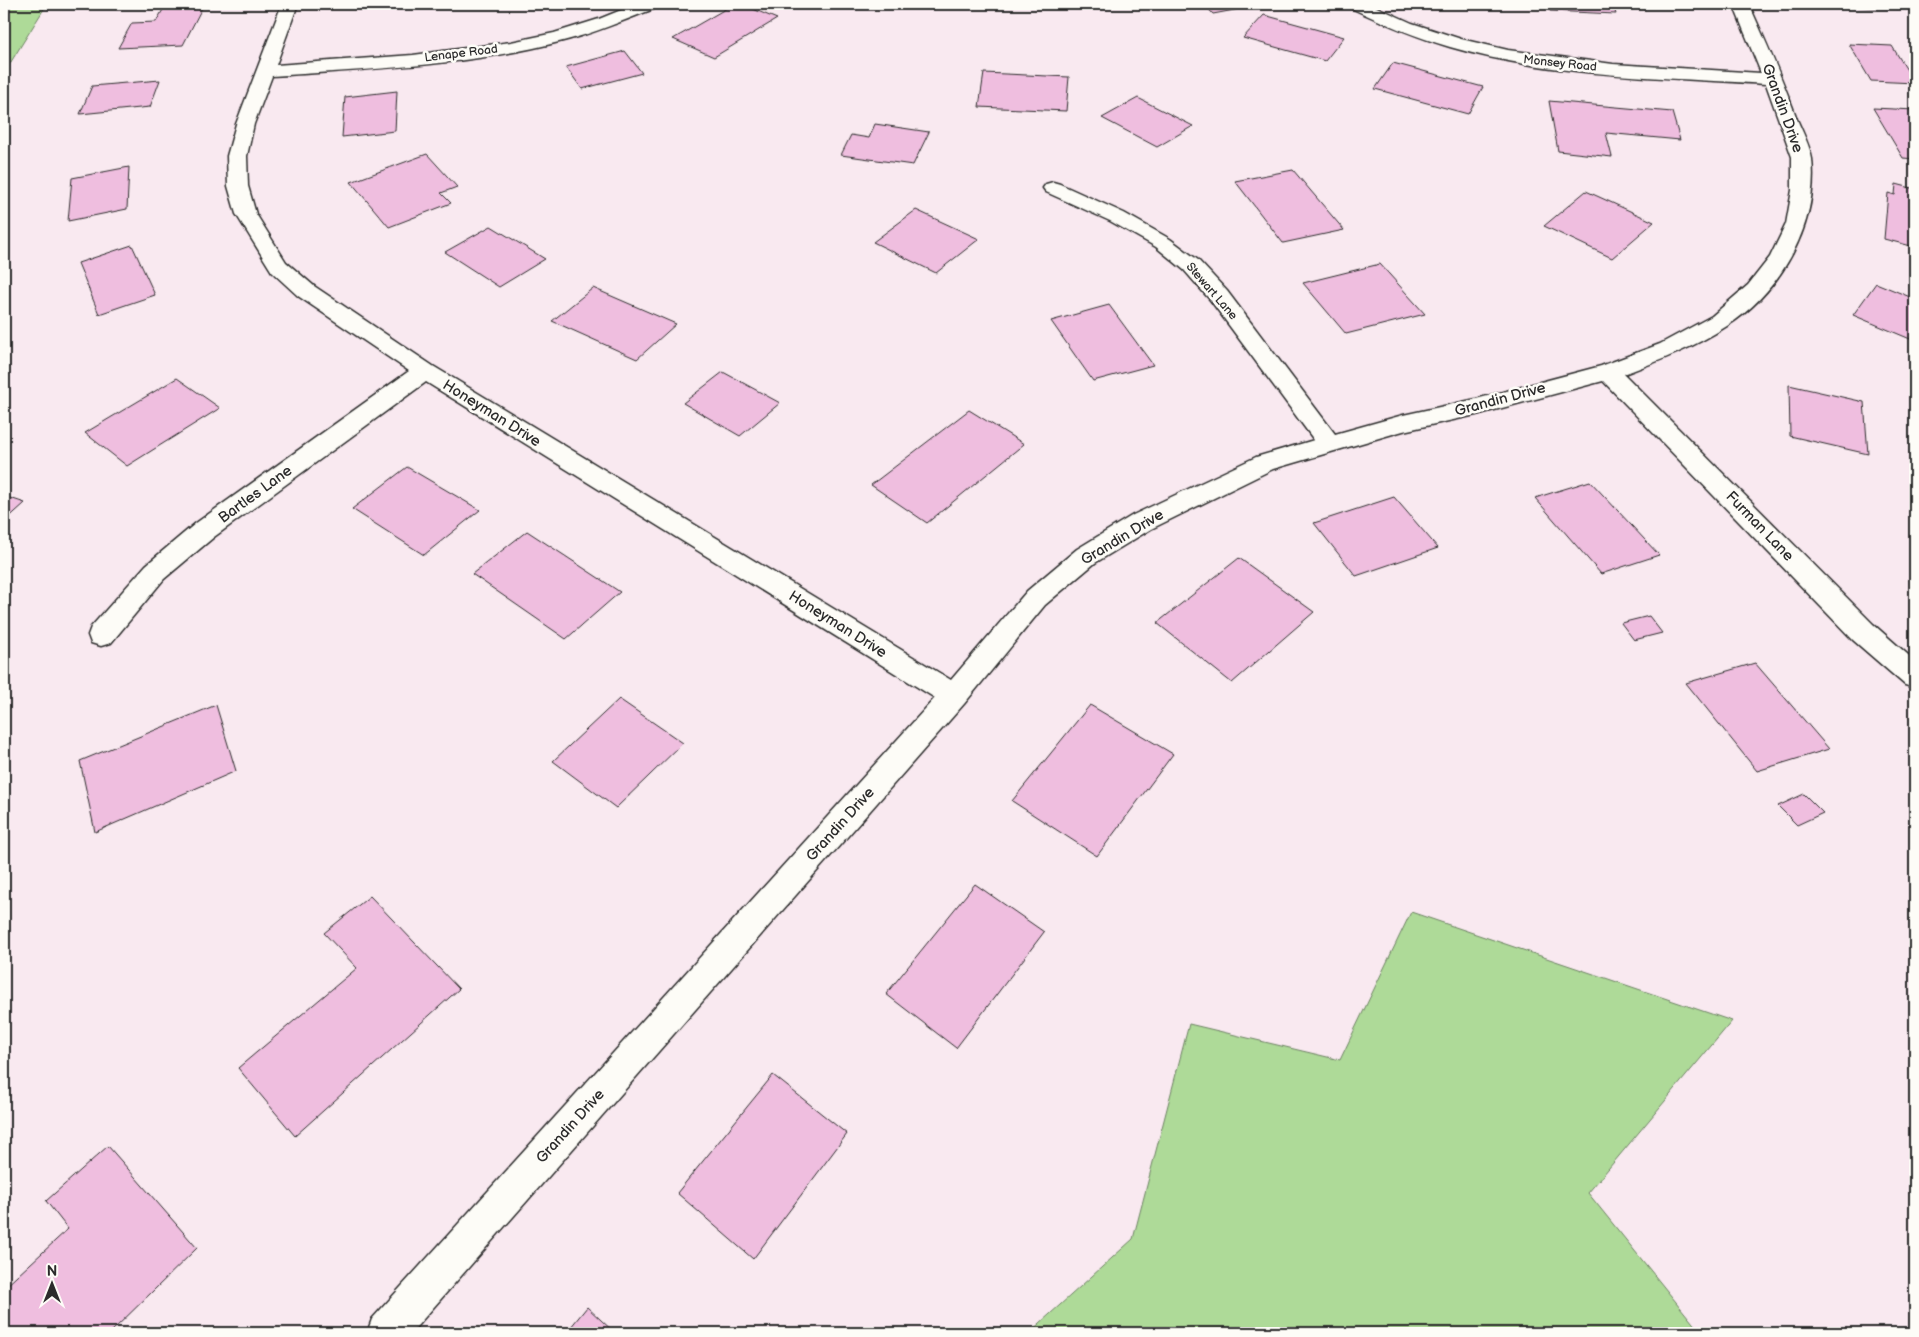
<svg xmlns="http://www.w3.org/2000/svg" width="1919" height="1337" viewBox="0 0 1919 1337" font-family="'Balsamiq Sans',sans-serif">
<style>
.green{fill:#aeda98;stroke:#6c8262}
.building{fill:#efbedf;stroke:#2b2b2b}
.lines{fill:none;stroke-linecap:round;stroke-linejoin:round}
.minor-casing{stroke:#2b2b2b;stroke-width:3}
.minor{fill:#fdfcf7;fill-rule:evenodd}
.labels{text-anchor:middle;stroke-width:5;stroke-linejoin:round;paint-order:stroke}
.far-street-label{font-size:12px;fill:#2b2b2b;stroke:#fdfcf7}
.street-label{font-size:15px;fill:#2b2b2b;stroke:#fdfcf7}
</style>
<rect width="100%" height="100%" fill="#f9e9f0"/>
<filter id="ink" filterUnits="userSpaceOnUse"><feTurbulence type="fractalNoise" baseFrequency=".02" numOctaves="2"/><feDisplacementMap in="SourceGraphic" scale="10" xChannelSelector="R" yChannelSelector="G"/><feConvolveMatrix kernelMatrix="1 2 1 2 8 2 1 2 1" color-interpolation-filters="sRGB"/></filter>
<g filter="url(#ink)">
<path class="green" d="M 4,4 L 47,4 L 4,73 Z
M 1411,912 L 1732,1021 L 1588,1193 L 1701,1333 L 1029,1333 L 1133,1239 L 1189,1024 L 1340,1060 Z"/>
<path class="building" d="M 204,4 L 183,45 L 118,48 L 132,23 L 156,22 L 165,6 Z
M 362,4 L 410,4 L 409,7 L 360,10 Z
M 734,4 L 741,4 L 777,19 L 714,57 L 673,39 Z
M 1204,4 L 1259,4 L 1261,5 L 1213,14 Z
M 1547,4 L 1612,4 L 1616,14 L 1550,11 Z
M 1832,4 L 1895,4 L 1898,9 L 1833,5 Z
M 1264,15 L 1344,37 L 1325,61 L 1243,38 Z
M 1849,44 L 1892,46 L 1915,83 L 1871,81 Z
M 625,51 L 642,73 L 582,89 L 566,67 Z
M 1393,63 L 1483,87 L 1468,114 L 1375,89 Z
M 984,73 L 1069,77 L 1066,111 L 979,107 Z
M 160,80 L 150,107 L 80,114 L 92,86 Z
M 397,91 L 395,131 L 342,137 L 345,97 Z
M 1138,98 L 1193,126 L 1157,147 L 1102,118 Z
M 1549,101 L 1672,112 L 1680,140 L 1606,133 L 1612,157 L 1558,151 Z
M 1873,108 L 1915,110 L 1915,159 L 1903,158 Z
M 875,124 L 929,132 L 913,165 L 841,155 L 851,135 L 869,138 Z
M 427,154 L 457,187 L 441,193 L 451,203 L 389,227 L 351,182 Z
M 129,167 L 127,209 L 68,221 L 72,178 Z
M 1293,170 L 1344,230 L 1283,243 L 1235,181 Z
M 1896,184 L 1915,189 L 1915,247 L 1884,239 L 1888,193 L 1895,195 Z
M 1586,191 L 1654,222 L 1612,258 L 1544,226 Z
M 916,210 L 979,239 L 936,273 L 873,242 Z
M 491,226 L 545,259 L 499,287 L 445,252 Z
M 132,245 L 155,295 L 99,314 L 78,263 Z
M 1380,264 L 1425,314 L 1346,334 L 1303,283 Z
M 1876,283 L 1915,299 L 1915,341 L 1853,315 Z
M 593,288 L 676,324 L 637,359 L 552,321 Z
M 1109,305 L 1153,365 L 1093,381 L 1051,321 Z
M 723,372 L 780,403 L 740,436 L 683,403 Z
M 177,378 L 220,408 L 127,466 L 85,433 Z
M 1789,385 L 1864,402 L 1868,454 L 1790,436 Z
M 969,410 L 1024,444 L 927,523 L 871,485 Z
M 407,467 L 480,510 L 424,555 L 352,509 Z
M 1590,481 L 1659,555 L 1601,574 L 1535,498 Z
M 4,496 L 25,503 L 4,522 Z
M 1394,497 L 1438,548 L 1356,576 L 1314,523 Z
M 527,531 L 620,592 L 566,639 L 472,574 Z
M 1239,558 L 1314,612 L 1232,683 L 1157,623 Z
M 1649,616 L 1662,633 L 1634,640 L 1621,623 Z
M 1755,663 L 1829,749 L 1757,771 L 1686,683 Z
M 619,699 L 683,743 L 616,808 L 553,761 Z
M 216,705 L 236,771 L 95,832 L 80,761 Z
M 1090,705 L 1173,754 L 1097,856 L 1012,801 Z
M 1804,794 L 1823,813 L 1797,825 L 1778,806 Z
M 975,884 L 1044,932 L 956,1048 L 886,994 Z
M 370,896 L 459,989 L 295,1136 L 238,1068 L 357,968 L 324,933 Z
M 773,1075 L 847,1134 L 753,1259 L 677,1193 Z
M 108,1146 L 197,1248 L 110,1333 L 4,1333 L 4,1288 L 68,1229 L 46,1201 Z
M 587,1307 L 615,1333 L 566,1333 Z"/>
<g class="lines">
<g class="minor-casing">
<path id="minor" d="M 282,4 L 298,4 L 276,65 L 413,55 L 511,42 L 554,33 L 599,19 L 636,4 L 658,4 L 656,8 C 625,20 595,33 563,41 C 468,66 369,69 272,76 L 254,124 L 247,156 L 248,186 L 256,214 L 286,262 L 314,286 L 433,366 L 951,680 L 1027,591 L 1077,549 L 1133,515 L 1256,457 L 1314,440 L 1211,301 L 1184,270 L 1156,247 L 1110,221 L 1046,192 L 1043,188 L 1046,184 L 1053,182 L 1060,184 L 1124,213 L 1170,239 L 1198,260 L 1227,291 L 1335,434 L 1403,415 L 1476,399 L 1601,366 L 1660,344 L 1712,316 L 1748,285 L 1770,257 L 1786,224 L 1792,190 L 1792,157 L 1766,84 C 1661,77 1552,77 1450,47 C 1415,37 1383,23 1351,8 L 1349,4 L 1370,4 L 1412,23 L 1461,39 L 1508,50 L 1613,64 L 1761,73 L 1733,4 L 1749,4 C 1766,42 1783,80 1797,119 C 1802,131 1810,146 1812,159 C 1819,224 1781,291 1727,326 C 1695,347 1659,361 1624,374 L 1873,624 L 1915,661 L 1915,688 L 1905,685 L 1853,640 L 1603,381 L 1476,415 L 1403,431 L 1273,469 L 1151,529 L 1095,563 L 1045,605 L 964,704 L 411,1333 L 367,1333 L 372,1319 L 935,698 L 426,382 L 214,537 L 164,579 L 111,643 L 101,646 L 91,643 L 88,635 L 91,627 L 146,565 L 196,523 L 409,371 L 298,296 L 272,272 L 236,214 L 228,186 L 227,156 L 236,124 Z"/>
</g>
<use href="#minor" class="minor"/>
</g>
</g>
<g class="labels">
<g class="far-street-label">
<text transform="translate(461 53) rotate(-7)" y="4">Lenape Road</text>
<text transform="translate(1560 63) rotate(6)" y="4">Monsey Road</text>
<text transform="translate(1212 291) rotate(49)" y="4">Stewart Lane</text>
</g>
<g class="street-label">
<text transform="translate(1783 108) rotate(70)" y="5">Grandin Drive</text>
<text transform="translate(1500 399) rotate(-15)" y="5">Grandin Drive</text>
<text transform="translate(492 413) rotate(32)" y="5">Honeyman Drive</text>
<text transform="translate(255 494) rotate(-36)" y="5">Bartles Lane</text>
<text transform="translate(1760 526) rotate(46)" y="5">Furman Lane</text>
<text transform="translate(1122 537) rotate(-31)" y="5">Grandin Drive</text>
<text transform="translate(838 624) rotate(32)" y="5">Honeyman Drive</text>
<text transform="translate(840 824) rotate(-48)" y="5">Grandin Drive</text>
<text transform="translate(570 1126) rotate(-48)" y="5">Grandin Drive</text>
</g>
</g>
<rect width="1919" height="1337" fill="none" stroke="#fdfcf7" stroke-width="20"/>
<rect x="10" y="10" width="1899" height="1317" fill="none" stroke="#2b2b2b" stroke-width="2" filter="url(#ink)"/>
<g transform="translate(52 1284)" stroke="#fdfcf7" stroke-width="4" paint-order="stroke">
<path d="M0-4L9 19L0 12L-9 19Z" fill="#2b2b2b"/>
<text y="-8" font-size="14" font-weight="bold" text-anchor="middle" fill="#2b2b2b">N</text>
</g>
</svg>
